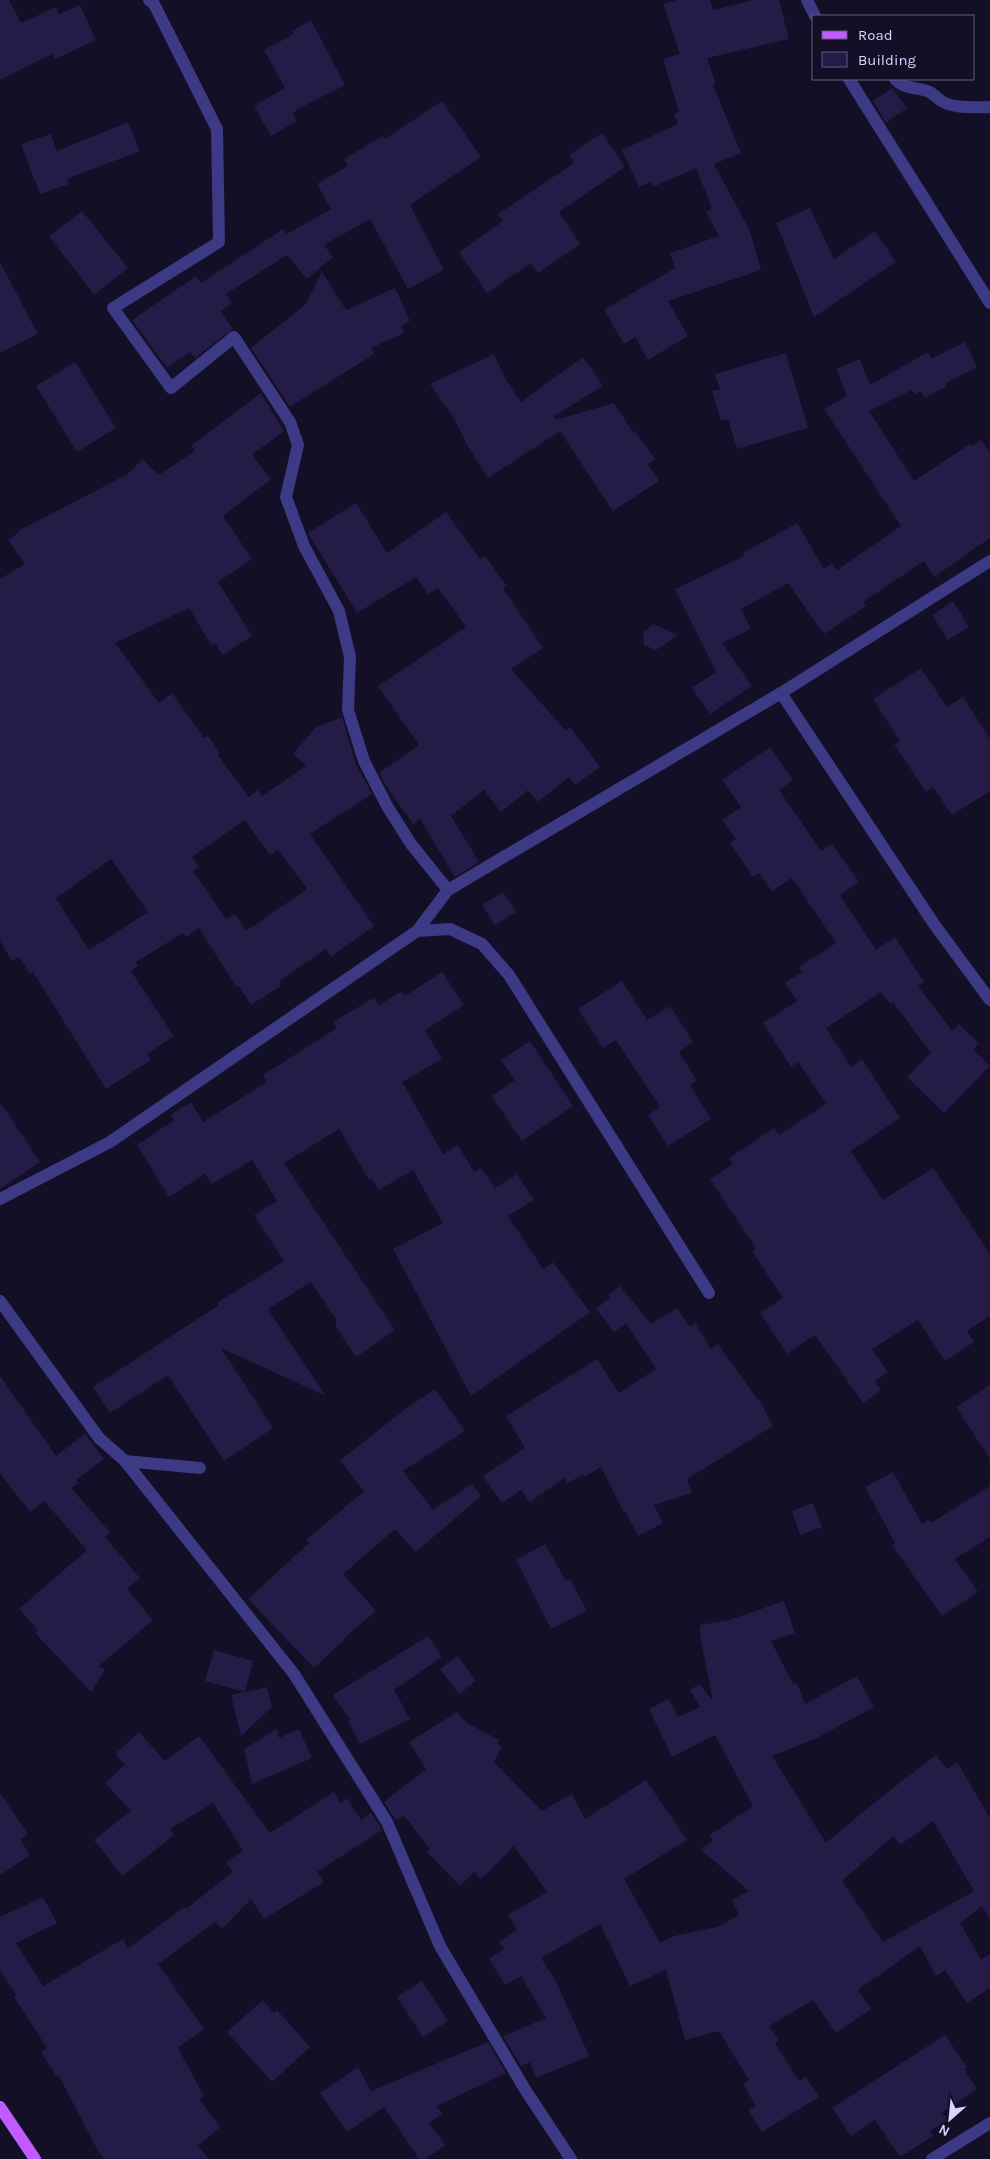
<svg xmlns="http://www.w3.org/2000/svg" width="990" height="2159" viewBox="0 0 990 2159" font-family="Karla,sans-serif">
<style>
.building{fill:#241b47;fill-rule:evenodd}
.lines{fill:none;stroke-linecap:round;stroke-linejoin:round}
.street{stroke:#3d3a85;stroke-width:12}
.primary{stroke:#c25bff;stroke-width:12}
</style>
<rect width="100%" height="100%" fill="#130f26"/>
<path class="building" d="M 0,0 L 9,0 L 21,23 L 56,7 L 59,14 L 80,5 L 96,40 L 55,59 L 52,54 L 0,80 Z
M 677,0 L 710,0 L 713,10 L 754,0 L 779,0 L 789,39 L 707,58 L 716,84 L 713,85 L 741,153 L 714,164 L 750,231 L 761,270 L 668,301 L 688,336 L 648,360 L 635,337 L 624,344 L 604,310 L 675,268 L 670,253 L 719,236 L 706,212 L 712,208 L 696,168 L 653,187 L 651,182 L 639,187 L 622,150 L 678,124 L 674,114 L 679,112 L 663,59 L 680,54 L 663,4 Z
M 311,20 L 345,85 L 296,110 L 293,114 L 297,121 L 271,136 L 254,106 L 285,88 L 264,50 L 294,34 L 292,31 Z
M 892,88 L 907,108 L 886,123 L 873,101 Z
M 442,101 L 481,157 L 410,205 L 444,270 L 408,289 L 370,219 L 324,245 L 333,257 L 307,279 L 287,255 L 226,294 L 232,303 L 220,311 L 233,329 L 195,358 L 190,352 L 167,368 L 132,320 L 196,276 L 201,283 L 283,229 L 287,234 L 331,209 L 317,184 L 348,166 L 344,159 L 383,136 L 385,139 Z
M 128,122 L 140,151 L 67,179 L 69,184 L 40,194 L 21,144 L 51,134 L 57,151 Z
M 602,133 L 625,167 L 559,212 L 580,244 L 538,273 L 531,263 L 487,293 L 459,252 L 503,221 L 498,214 L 574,163 L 569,155 Z
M 810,208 L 834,259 L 875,231 L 896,262 L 814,317 L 776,223 Z
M 82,211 L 128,268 L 94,295 L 49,236 Z
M 0,262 L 38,334 L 0,353 Z
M 322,272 L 346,310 L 395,288 L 410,321 L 401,326 L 404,333 L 371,348 L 374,354 L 290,407 L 251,348 L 305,305 Z
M 965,342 L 977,367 L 946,383 L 947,386 L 925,398 L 921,391 L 915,395 L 912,390 L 869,411 L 914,481 L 970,444 L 972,446 L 981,440 L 990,453 L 990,538 L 934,577 L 924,561 L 863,602 L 866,606 L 824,634 L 788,583 L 741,609 L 751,629 L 722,643 L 752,686 L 710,714 L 692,688 L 716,672 L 675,589 L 744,556 L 743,553 L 797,523 L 824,569 L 832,563 L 837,570 L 901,526 L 824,409 L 847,396 L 836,369 L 860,359 L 870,385 L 928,352 L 931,359 Z
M 786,353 L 808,428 L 737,449 L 728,419 L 721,421 L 712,391 L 720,389 L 715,374 Z
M 494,354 L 506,380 L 521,402 L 583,357 L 603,386 L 554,416 L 556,420 L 614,403 L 633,432 L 635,431 L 655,459 L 648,464 L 659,481 L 613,511 L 560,431 L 488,478 L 467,445 L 455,420 L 430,384 Z
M 75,362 L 116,428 L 77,452 L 36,386 Z
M 261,393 L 284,431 L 252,455 L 271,479 L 223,516 L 252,559 L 218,582 L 252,636 L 223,655 L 215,643 L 211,645 L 189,608 L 115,643 L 159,703 L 172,693 L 204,738 L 208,736 L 220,753 L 218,755 L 249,797 L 258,790 L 262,796 L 306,766 L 293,754 L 315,728 L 342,717 L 356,764 L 372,794 L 310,834 L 374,926 L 331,957 L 326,949 L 279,981 L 281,986 L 251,1005 L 239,986 L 237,988 L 199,928 L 186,937 L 183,933 L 136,962 L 138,966 L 131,971 L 174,1036 L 147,1054 L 151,1060 L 106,1089 L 33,972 L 30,974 L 19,957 L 12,961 L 0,941 L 0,579 L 25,564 L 8,540 L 19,532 L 18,531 L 128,474 L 142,459 L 159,475 L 195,451 L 191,446 ZM 245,820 L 270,855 L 278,850 L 307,889 L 246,931 L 235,914 L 226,919 L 193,871 L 199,867 L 192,857 ZM 111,859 L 148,912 L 89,950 L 56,898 Z
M 356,503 L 387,553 L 446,512 L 480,559 L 485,556 L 507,586 L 503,588 L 543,648 L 511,669 L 565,730 L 570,727 L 600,767 L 575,785 L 569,777 L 538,802 L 528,790 L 501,812 L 484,790 L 451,816 L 479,862 L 455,877 L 420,819 L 413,824 L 386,786 L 379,773 L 419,745 L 378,686 L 466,627 L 438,588 L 428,594 L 416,577 L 357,613 L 308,533 Z
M 953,601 L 969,627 L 948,640 L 932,615 Z
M 653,624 L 678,635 L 656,650 L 644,645 L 643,632 Z
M 921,668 L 947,707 L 963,697 L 990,739 L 990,791 L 952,815 L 933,787 L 926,792 L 894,744 L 900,741 L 873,699 Z
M 770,747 L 793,780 L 779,790 L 821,851 L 832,844 L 859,882 L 840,895 L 876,950 L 895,937 L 924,982 L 918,986 L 952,1031 L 959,1024 L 979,1043 L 973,1049 L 990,1066 L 944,1113 L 907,1077 L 931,1053 L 893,1002 L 890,1004 L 881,992 L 826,1028 L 851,1067 L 862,1059 L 900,1118 L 851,1151 L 883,1200 L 933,1168 L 990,1254 L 990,1316 L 967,1331 L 974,1342 L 945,1361 L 918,1320 L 872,1349 L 888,1372 L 875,1381 L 881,1390 L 863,1403 L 815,1335 L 787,1354 L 760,1313 L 783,1298 L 752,1251 L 756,1248 L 710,1179 L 733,1164 L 729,1158 L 774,1128 L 779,1135 L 826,1104 L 798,1062 L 791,1067 L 763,1023 L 797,1001 L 785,983 L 802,972 L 799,967 L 836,943 L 792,878 L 772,891 L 759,873 L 753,877 L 730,843 L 736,839 L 722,820 L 741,807 L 722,780 Z
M 503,892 L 516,912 L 495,925 L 482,905 Z
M 442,972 L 464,1005 L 425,1030 L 442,1059 L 402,1082 L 443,1154 L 458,1145 L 474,1172 L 481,1168 L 495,1188 L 517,1174 L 534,1200 L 508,1216 L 543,1269 L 553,1262 L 590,1312 L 471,1396 L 393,1249 L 443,1223 L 413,1170 L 379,1190 L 372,1178 L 369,1180 L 339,1129 L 284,1163 L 395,1330 L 356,1357 L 336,1327 L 336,1319 L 311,1282 L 268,1309 L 326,1396 L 221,1348 L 273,1428 L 224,1461 L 168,1375 L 110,1413 L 93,1387 L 219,1305 L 217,1303 L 284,1261 L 254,1215 L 277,1201 L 252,1160 L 212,1184 L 205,1174 L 169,1197 L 137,1145 L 174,1120 L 171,1114 L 191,1102 L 203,1122 L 267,1082 L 263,1075 L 337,1028 L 333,1022 L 374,998 L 379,1005 L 402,991 L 405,996 Z
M 622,981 L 647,1020 L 670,1006 L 693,1042 L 679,1052 L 697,1081 L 690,1085 L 711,1119 L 668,1146 L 648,1115 L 660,1107 L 616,1040 L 603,1048 L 578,1009 Z
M 530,1041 L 573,1106 L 522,1141 L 492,1096 L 515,1080 L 501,1060 Z
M 0,1102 L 40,1162 L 0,1189 Z
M 620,1286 L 651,1324 L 677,1308 L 690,1327 L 695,1323 L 711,1349 L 718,1344 L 758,1400 L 759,1399 L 773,1426 L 687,1479 L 692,1493 L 654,1505 L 663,1523 L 638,1536 L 626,1512 L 624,1513 L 601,1467 L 584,1477 L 583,1474 L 567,1484 L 564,1478 L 530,1502 L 521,1490 L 502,1503 L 483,1476 L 525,1448 L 506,1416 L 597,1359 L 619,1393 L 656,1369 L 626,1323 L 614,1332 L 596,1309 L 610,1298 L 608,1295 Z
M 0,1376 L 56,1456 L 85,1434 L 104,1459 L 76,1480 L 79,1483 L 71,1488 L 110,1532 L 105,1537 L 140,1578 L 127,1589 L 153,1620 L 99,1666 L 105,1670 L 91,1692 L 35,1633 L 38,1630 L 19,1609 L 87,1550 L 44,1501 L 30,1512 L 0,1473 Z
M 990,1385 L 990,1459 L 956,1407 Z
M 435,1389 L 465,1431 L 403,1471 L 433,1510 L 472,1484 L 481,1496 L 416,1552 L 395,1529 L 343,1574 L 376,1611 L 343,1639 L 344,1640 L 314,1668 L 248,1599 L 309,1543 L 306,1540 L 364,1491 L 340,1460 L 402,1412 L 402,1411 Z
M 893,1472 L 922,1524 L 928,1520 L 931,1523 L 990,1486 L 990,1537 L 955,1559 L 978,1592 L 942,1616 L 892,1545 L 895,1543 L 865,1487 Z
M 813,1503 L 822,1527 L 800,1535 L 792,1511 Z
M 545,1544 L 566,1581 L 570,1579 L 587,1611 L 551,1629 L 516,1560 Z
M 784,1601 L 795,1633 L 771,1641 L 793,1684 L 797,1683 L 805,1704 L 857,1676 L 874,1707 L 817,1738 L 772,1756 L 826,1843 L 875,1802 L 936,1755 L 947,1769 L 957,1762 L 990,1818 L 990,1919 L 982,1906 L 960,1923 L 981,1959 L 990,1954 L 990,1988 L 967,2003 L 945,1970 L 936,1976 L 920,1946 L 858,1990 L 871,2009 L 836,2033 L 813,2000 L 769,2026 L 779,2041 L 775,2043 L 799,2081 L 806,2077 L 819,2097 L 762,2132 L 748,2110 L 756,2106 L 743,2084 L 749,2080 L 719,2031 L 685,2040 L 666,1970 L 630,1986 L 600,1924 L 541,1958 L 556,1981 L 589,2056 L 536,2078 L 530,2062 L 521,2066 L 503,2036 L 546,2018 L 521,1976 L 505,1985 L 489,1959 L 504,1949 L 499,1942 L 517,1930 L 508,1915 L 547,1892 L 514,1846 L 481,1879 L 474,1872 L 460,1886 L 427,1852 L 430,1849 L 404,1816 L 396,1821 L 384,1802 L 426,1769 L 409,1742 L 457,1712 L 467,1723 L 499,1740 L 497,1744 L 502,1746 L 494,1762 L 542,1811 L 572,1794 L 585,1819 L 646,1780 L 687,1840 L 624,1879 L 660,1943 L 674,1936 L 717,1927 L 739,1915 L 732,1900 L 749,1891 L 700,1849 L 713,1841 L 710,1835 L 753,1806 L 715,1735 L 672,1757 L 649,1709 L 669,1699 L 678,1717 L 700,1707 L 690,1690 L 699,1684 L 713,1701 L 700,1635 L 700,1625 L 729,1620 ZM 933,1821 L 974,1891 L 883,1942 L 842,1881 L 893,1836 L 900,1845 Z
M 428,1636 L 442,1657 L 394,1690 L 410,1719 L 360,1744 L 348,1721 L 350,1720 L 333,1695 Z
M 214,1650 L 253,1661 L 245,1692 L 205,1681 Z
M 458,1656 L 476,1681 L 459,1694 L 440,1669 Z
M 267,1687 L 272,1707 L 241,1736 L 231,1695 Z
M 277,1729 L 279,1738 L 299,1729 L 312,1758 L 252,1784 L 244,1749 Z
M 139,1732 L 165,1761 L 199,1736 L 270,1833 L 334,1792 L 340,1803 L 347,1798 L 361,1820 L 371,1812 L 382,1830 L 317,1872 L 324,1882 L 264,1919 L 251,1899 L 222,1929 L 215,1922 L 158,1964 L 204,2029 L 178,2048 L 204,2096 L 199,2099 L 220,2127 L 198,2146 L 209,2159 L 104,2159 L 97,2149 L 59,2076 L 57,2077 L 41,2052 L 47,2048 L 14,1997 L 16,1995 L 0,1970 L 0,1917 L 43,1897 L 57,1923 L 16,1943 L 43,1986 L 123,1939 L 128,1948 L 185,1907 L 186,1909 L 233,1872 L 226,1862 L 243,1851 L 213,1803 L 170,1829 L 174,1835 L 122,1876 L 94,1840 L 131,1811 L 105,1783 L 125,1765 L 115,1754 Z
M 0,1793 L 28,1834 L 20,1839 L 30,1855 L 0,1875 Z
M 422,1981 L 448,2021 L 423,2037 L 397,1997 Z
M 263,2000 L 274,2013 L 277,2010 L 310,2047 L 272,2082 L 227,2032 Z
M 945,2035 L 967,2067 L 964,2069 L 977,2089 L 942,2112 L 948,2120 L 930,2131 L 933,2136 L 900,2157 L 875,2120 L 851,2136 L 832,2108 Z
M 488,2042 L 506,2073 L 437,2106 L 442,2114 L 429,2123 L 445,2145 L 425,2159 L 419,2159 L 384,2107 L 347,2132 L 320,2093 L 358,2067 L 371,2091 Z"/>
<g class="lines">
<path class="street" d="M 149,0 L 154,4 L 217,129 L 219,242 L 113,308 L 171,388 L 234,337 L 290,422 L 298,445 L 286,497 L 304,546 L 339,611 L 350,657 L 348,710 L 364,761 L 387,806 L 411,844 L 448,890
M 807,0 L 815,16
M 849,79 L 990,303
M 895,79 C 902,88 917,88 927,91 C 934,93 937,99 943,102 C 957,109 975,107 990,107
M 781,693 L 934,924 L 990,1000
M 417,931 L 448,890 L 781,693 L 990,561
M 0,1199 L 110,1142 L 417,931 L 450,929 L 482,944 L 509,975 L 709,1293
M 0,1301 L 99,1438 L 125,1461 L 200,1468
M 125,1461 L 294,1674 L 387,1822 L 440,1946 L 526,2091 L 571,2159
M 932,2159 L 990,2123"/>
<path class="primary" d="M 0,2107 L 35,2159"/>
</g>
<rect x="812" y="15" width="162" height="65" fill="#130f26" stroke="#625e7d"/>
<rect x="822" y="31" width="25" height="8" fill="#c25bff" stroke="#625e7d"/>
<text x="858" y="40" font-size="15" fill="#d9d4ff">Road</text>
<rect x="822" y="52" width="25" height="15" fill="#241b47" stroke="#625e7d"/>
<text x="858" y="65" font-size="15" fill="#d9d4ff">Building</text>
<g transform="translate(950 2119) rotate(207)" stroke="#130f26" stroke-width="4" paint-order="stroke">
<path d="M0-4L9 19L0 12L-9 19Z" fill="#d9d4ff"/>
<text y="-8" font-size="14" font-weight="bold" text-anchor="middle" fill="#d9d4ff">N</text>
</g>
</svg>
